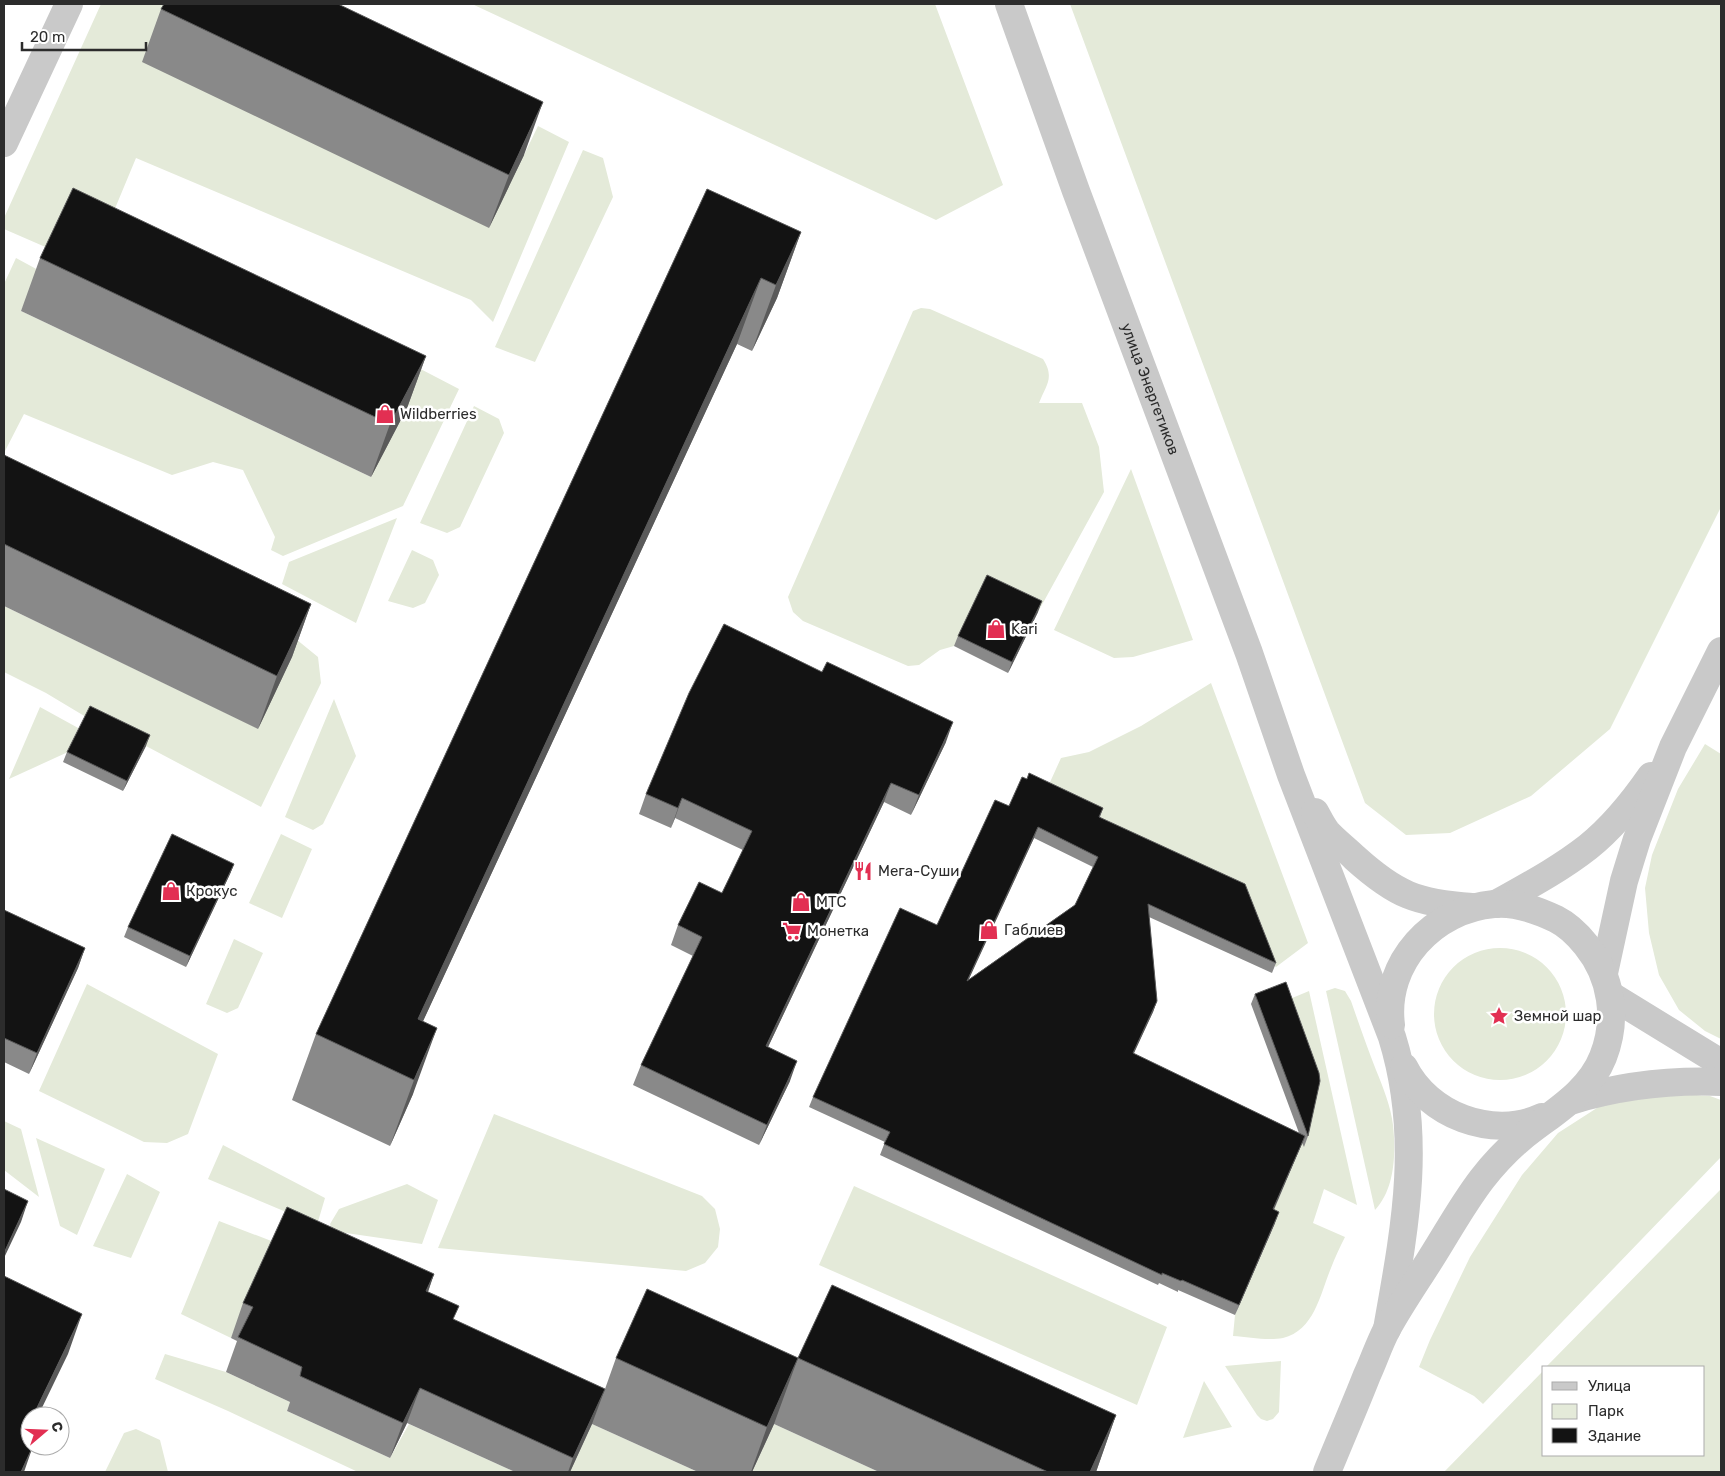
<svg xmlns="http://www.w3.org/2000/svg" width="1725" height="1476" viewBox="0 0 1725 1476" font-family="Rubik,sans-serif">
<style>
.green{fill:#e4ead9}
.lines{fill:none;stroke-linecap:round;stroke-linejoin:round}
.minor{stroke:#c9c9c9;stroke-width:28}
.wall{fill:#898989;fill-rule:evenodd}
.shaded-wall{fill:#5a5a5a}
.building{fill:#131313;stroke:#5a5a5a;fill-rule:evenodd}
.labels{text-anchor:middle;stroke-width:5;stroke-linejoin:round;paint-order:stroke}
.street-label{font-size:15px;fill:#2c2c2c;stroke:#fff}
.poi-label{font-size:15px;fill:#2c2c2c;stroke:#fff;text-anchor:start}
</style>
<rect width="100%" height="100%" fill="#fff"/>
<path class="green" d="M 101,4 L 170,4 L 524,155 L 538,126 L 569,142 L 493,322 L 471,300 L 136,158 L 94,259 L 50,249 L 4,229 L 4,218 Z
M 472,4 L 935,4 L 1003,185 L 936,220 Z
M 1070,4 L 1721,4 L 1721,507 L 1610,729 L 1531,796 L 1450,833 L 1406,835 L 1365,803 Z
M 583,150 L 603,158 L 613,197 L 535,362 L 495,347 Z
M 16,258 L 40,271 L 21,311 L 371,477 L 409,363 L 459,389 L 403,506 L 283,556 L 271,550 L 275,537 L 243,470 L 213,462 L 172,475 L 24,414 L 4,453 L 4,284 Z
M 921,308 L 930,309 L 1043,359 C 1055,378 1046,385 1039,403 L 1082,403 L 1099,447 L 1104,492 L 1038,612 L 954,646 L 940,650 L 919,665 L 908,666 L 803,621 L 793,612 L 788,597 L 913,311 Z
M 474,406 L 499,419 L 504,433 L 460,527 L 447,533 L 420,523 Z
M 1131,469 L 1193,640 L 1133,657 L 1114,658 L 1054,630 Z
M 397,518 L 356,623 L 282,584 L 289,562 Z
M 412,550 L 433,560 L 439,575 L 425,603 L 413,608 L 388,601 Z
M 4,606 L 257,728 L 292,657 L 280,626 L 318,657 L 321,683 L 261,807 L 146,746 L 86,717 L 46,693 L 4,672 Z
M 1211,683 L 1308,943 L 1276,967 L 1046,791 L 1061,758 L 1089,752 L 1141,726 Z
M 334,699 L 356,756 L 323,824 L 313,830 L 285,817 Z
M 40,707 L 80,729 L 68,752 L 9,779 Z
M 1705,744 L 1721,754 L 1721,1039 L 1705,1031 L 1679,1010 L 1659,975 L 1649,933 L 1645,888 L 1652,855 L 1678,789 Z
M 281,834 L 312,849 L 282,918 L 249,903 Z
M 234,939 L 263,953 L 238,1008 L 227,1013 L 206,1004 Z
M1434 1014a66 66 0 1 1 132 0a66 66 0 1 1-132 0Z
M 87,984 L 218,1054 L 188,1134 L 167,1143 L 144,1142 L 39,1091 Z
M 1335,988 L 1345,991 L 1351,1001 C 1359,1024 1367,1047 1376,1070 C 1383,1087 1391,1107 1393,1125 C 1396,1153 1395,1189 1375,1210 L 1326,991 Z
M 1309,991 L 1357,1205 L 1324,1189 L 1313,1223 L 1345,1237 C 1340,1247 1335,1257 1331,1268 C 1320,1294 1315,1330 1283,1338 C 1268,1341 1248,1337 1233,1336 L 1235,1315 L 1275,1223 L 1269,1220 L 1307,1132 L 1285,1001 Z
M 1653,1092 L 1710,1096 L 1721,1100 L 1721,1157 L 1483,1404 L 1474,1396 L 1419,1367 L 1430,1340 L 1470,1257 L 1522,1175 L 1558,1133 L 1600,1106 Z
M 494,1114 L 702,1196 L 715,1209 L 720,1229 L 718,1247 L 705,1263 L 686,1271 L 438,1248 Z
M 4,1121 L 21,1129 L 39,1197 L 4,1170 Z
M 36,1138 L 105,1169 L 77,1235 L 60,1226 Z
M 223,1145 L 325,1198 L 317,1225 L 208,1179 Z
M 127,1174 L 160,1192 L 131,1258 L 93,1246 Z
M 407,1184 L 438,1200 L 422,1244 L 332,1231 L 330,1224 L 339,1209 Z
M 854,1186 L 1167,1327 L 1137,1405 L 819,1265 Z
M 1721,1189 L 1721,1472 L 1444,1472 L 1544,1370 L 1544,1455 L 1704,1455 L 1704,1367 L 1546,1367 Z
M 219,1221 L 274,1242 L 231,1338 L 181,1314 Z
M 165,1354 L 226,1372 L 290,1402 L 287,1411 L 390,1458 L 409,1424 L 515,1472 L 358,1472 L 228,1411 L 155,1379 Z
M 1281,1361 L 1279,1412 L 1273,1419 L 1267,1421 L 1261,1419 L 1257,1415 L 1225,1366 Z
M 1204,1381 L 1232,1427 L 1183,1438 Z
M 592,1424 L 698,1472 L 570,1472 Z
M 774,1424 L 879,1472 L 752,1472 Z
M 136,1429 L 160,1440 L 168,1472 L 105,1472 L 124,1433 Z"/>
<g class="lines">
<g class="minor">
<path id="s1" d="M 1009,4 L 1076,191 L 1249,653 L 1291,775 L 1392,1037 C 1423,1137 1405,1228 1387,1329"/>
<path d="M 4,143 L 69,4"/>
<path d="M 1315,812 C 1319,819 1322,826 1327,832 C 1335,841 1346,849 1355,858 C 1396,895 1417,903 1472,907"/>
<path d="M 1496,904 C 1528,886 1560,869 1588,847 C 1613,827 1633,802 1651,776"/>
<path d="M 1604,973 L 1624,881 L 1637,839 L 1673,747 L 1721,651"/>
<path d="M 1610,995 L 1721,1063"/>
<path d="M 1404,1067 C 1428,1115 1492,1140 1542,1117"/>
<path d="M 1570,1101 C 1619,1086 1671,1080 1721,1082"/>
<path d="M 1327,1472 C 1340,1440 1354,1408 1367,1375 C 1374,1360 1379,1344 1387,1329 C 1399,1307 1414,1285 1428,1263 C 1446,1235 1462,1205 1482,1179 C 1493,1165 1506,1151 1520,1139 C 1550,1114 1588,1095 1603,1057 C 1618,1019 1612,977 1586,945 C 1578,935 1568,925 1556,919 C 1537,910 1516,902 1494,904 C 1434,909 1383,962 1391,1025"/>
</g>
</g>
<path class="wall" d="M 161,9 L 524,155 L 489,228 L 142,62 Z
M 707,189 L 801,232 L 777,298 L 752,351 L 737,344 L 423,1021 L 413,1094 L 390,1146 L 292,1100 L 316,1034 Z
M 40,258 L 426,356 L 407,408 L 371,477 L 21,311 Z
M 4,455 L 311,604 L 292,657 L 258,729 L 4,606 Z
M 1038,612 L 1008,673 L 954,646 L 958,636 Z
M 946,742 L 911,815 L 884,802 L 768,1047 L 790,1081 L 759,1145 L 633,1085 L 641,1065 L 693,956 L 671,945 L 678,925 L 722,893 L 743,850 L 675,818 L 671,828 L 639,814 L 646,794 Z
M 146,746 L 123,791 L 63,762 L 67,752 Z
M 1009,806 L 1103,808 L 1100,817 L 1276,963 L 1272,973 L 1149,917 L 1157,1001 L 1153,1012 L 1133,1054 L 1299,1133 L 1251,1004 L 1255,994 L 1308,1136 L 1304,1147 L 1302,1143 L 1274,1210 L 1275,1223 L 1235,1315 L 1178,1290 L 1178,1292 L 1159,1283 L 1158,1285 L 880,1155 L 885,1142 L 809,1107 L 813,1097 L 937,925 ZM 1034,838 L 1093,867 L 1075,905 L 968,980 Z
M 234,864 L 230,874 L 186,967 L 124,937 L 128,927 Z
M 4,910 L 85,948 L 78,968 L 29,1074 L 4,1062 Z
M 434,1274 L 428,1292 L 454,1320 L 605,1389 L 616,1358 L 798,1358 L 1116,1415 L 1096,1472 L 879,1472 L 774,1424 L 752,1472 L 698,1472 L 592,1424 L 570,1472 L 515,1472 L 407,1423 L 390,1458 L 287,1411 L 290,1402 L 226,1372 L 237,1341 L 231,1338 L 243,1303 Z"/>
<path class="shaded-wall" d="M 543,102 L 524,155 L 489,228 L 509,175 Z
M 801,232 L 777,298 L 752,351 L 776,285 Z
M 761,278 L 737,344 L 399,1073 L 418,1019 Z
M 426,356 L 407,408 L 371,477 L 390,424 Z
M 1042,601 L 1038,612 L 1008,673 L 1012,662 Z
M 311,604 L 292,657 L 258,729 L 277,676 Z
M 953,722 L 946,742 L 911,815 L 919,795 Z
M 150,735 L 146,746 L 123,791 L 127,781 Z
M 891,783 L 884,802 L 759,1066 L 766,1046 Z
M 682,798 L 675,818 L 671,828 L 678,808 Z
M 1038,827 L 1034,838 L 963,992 L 967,981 Z
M 234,864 L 230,874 L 186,967 L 190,956 Z
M 85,948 L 78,968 L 29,1074 L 37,1053 Z
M 1157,1001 L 1153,1012 L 1129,1064 L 1133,1053 Z
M 437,1028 L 413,1094 L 390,1146 L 414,1080 Z
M 797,1061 L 790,1081 L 759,1145 L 767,1125 Z
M 1305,1136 L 1301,1146 L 1269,1220 L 1273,1209 Z
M 28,1201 L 21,1222 L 4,1258 L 4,1253 Z
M 1279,1212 L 1275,1223 L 1235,1315 L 1239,1305 Z
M 434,1274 L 422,1309 L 426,1291 Z
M 82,1314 L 68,1354 L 38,1416 L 33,1416 Z
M 798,1358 L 774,1424 L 752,1472 L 751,1472 L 767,1427 Z
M 420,1388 L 407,1423 L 390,1458 L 403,1423 Z
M 605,1389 L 592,1424 L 570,1472 L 568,1472 L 573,1458 Z
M 1116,1415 L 1096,1472 L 1090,1472 Z
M 30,1423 L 30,1432 L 11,1472 L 23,1437 Z
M 33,1446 L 24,1472 L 21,1472 Z"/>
<path class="building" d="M 164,4 L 338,4 L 543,102 L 509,175 L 161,9 Z
M 73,188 L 426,356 L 390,424 L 40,258 Z
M 707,189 L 801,232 L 776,285 L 761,278 L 418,1019 L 437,1028 L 414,1080 L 316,1034 Z
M 4,455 L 311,604 L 277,676 L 4,544 Z
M 987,575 L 1042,601 L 1012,662 L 958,636 Z
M 724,624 L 822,672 L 827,662 L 953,722 L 919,795 L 891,783 L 766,1046 L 797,1061 L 767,1125 L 641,1065 L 702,937 L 678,925 L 699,882 L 722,893 L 752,831 L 682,798 L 678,808 L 646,794 L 689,693 Z
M 90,706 L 150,735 L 127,781 L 67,752 Z
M 1029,773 L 1103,808 L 1099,817 L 1245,884 L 1276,963 L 1148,904 L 1157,1001 L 1133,1053 L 1305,1136 L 1273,1209 L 1279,1212 L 1239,1305 L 1182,1280 L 1181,1281 L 1162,1273 L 1162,1275 L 884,1144 L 890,1132 L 813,1097 L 900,908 L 937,925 L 995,800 L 1009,806 L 1022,777 L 1027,779 ZM 1038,827 L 1098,857 L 1075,905 L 967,981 Z
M 172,834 L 234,864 L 190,956 L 128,927 Z
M 4,910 L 85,948 L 37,1053 L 4,1038 Z
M 1286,982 L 1319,1073 L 1320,1081 L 1308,1136 L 1255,994 Z
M 4,1189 L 28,1201 L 4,1253 Z
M 287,1207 L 434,1274 L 426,1291 L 459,1306 L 453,1319 L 605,1389 L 573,1458 L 420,1388 L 403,1423 L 300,1376 L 302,1367 L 238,1337 L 253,1307 L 243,1303 Z
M 4,1276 L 82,1314 L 33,1416 L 30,1416 L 30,1423 L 23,1437 L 30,1440 L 30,1446 L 33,1446 L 21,1472 L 4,1472 Z
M 832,1285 L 1116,1415 L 1090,1472 L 1048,1472 L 798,1358 Z
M 647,1289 L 798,1358 L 767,1427 L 616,1358 Z"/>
<defs>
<g id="shop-bare" transform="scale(1.5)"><path d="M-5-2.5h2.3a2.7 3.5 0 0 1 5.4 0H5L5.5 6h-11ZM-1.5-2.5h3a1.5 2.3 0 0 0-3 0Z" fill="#e22f52" stroke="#fff" stroke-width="2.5" paint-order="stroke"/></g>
<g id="restaurant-bare" transform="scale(1.5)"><path d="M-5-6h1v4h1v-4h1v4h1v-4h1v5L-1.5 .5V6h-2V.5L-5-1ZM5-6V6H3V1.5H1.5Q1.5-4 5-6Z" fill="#e22f52" stroke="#fff" stroke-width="2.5" paint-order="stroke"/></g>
<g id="supermarket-bare" transform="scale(1.5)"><path d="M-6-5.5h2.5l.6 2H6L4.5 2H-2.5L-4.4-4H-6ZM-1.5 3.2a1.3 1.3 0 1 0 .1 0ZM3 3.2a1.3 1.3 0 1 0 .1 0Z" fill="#e22f52" stroke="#fff" stroke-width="2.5" paint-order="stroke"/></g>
<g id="sight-bare" transform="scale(1.5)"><path d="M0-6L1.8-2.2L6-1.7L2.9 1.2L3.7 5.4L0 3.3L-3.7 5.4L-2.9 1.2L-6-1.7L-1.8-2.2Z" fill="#e22f52" stroke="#fff" stroke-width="2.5" paint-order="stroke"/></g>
</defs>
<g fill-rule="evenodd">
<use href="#shop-bare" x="385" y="414"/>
<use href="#shop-bare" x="996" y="629"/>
<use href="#restaurant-bare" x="863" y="871"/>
<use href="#shop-bare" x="171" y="891"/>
<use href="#shop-bare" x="801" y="902"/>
<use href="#shop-bare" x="989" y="930"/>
<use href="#supermarket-bare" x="792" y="931"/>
<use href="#sight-bare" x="1499" y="1016"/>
</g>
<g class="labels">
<g class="street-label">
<text dy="5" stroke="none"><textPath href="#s1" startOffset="410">улица Энергетиков</textPath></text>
</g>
<g class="poi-label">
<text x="400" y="419">Wildberries</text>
<text x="1011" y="634">Kari</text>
<text x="878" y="876">Мега-Суши</text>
<text x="186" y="896">Крокус</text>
<text x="816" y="907">МТС</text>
<text x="1004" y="935">Габлиев</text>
<text x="807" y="936">Монетка</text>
<text x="1514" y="1021">Земной шар</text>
</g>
</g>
<rect width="1725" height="1476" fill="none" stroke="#2c2c2c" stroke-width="10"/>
<rect x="1542" y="1366" width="162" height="90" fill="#ffffff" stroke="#ababab"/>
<rect x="1552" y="1382" width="25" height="8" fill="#c9c9c9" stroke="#ababab"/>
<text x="1588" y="1391" font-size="15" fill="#2c2c2c">Улица</text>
<rect x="1552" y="1404" width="25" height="15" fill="#e4ead9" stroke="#ababab"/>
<text x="1588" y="1416" font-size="15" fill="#2c2c2c">Парк</text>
<rect x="1552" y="1428" width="25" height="15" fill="#131313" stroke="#ababab"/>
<text x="1588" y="1441" font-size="15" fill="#2c2c2c">Здание</text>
<g transform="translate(45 1431) rotate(71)"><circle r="24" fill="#ffffff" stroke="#ababab"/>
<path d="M0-4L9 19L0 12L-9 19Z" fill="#e22f52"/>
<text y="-8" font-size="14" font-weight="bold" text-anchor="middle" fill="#2c2c2c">С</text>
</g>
<path d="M22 42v8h124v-8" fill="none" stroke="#2c2c2c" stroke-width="2.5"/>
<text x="30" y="42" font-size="15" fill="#2c2c2c" stroke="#ffffff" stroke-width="4" paint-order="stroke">20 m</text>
</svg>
